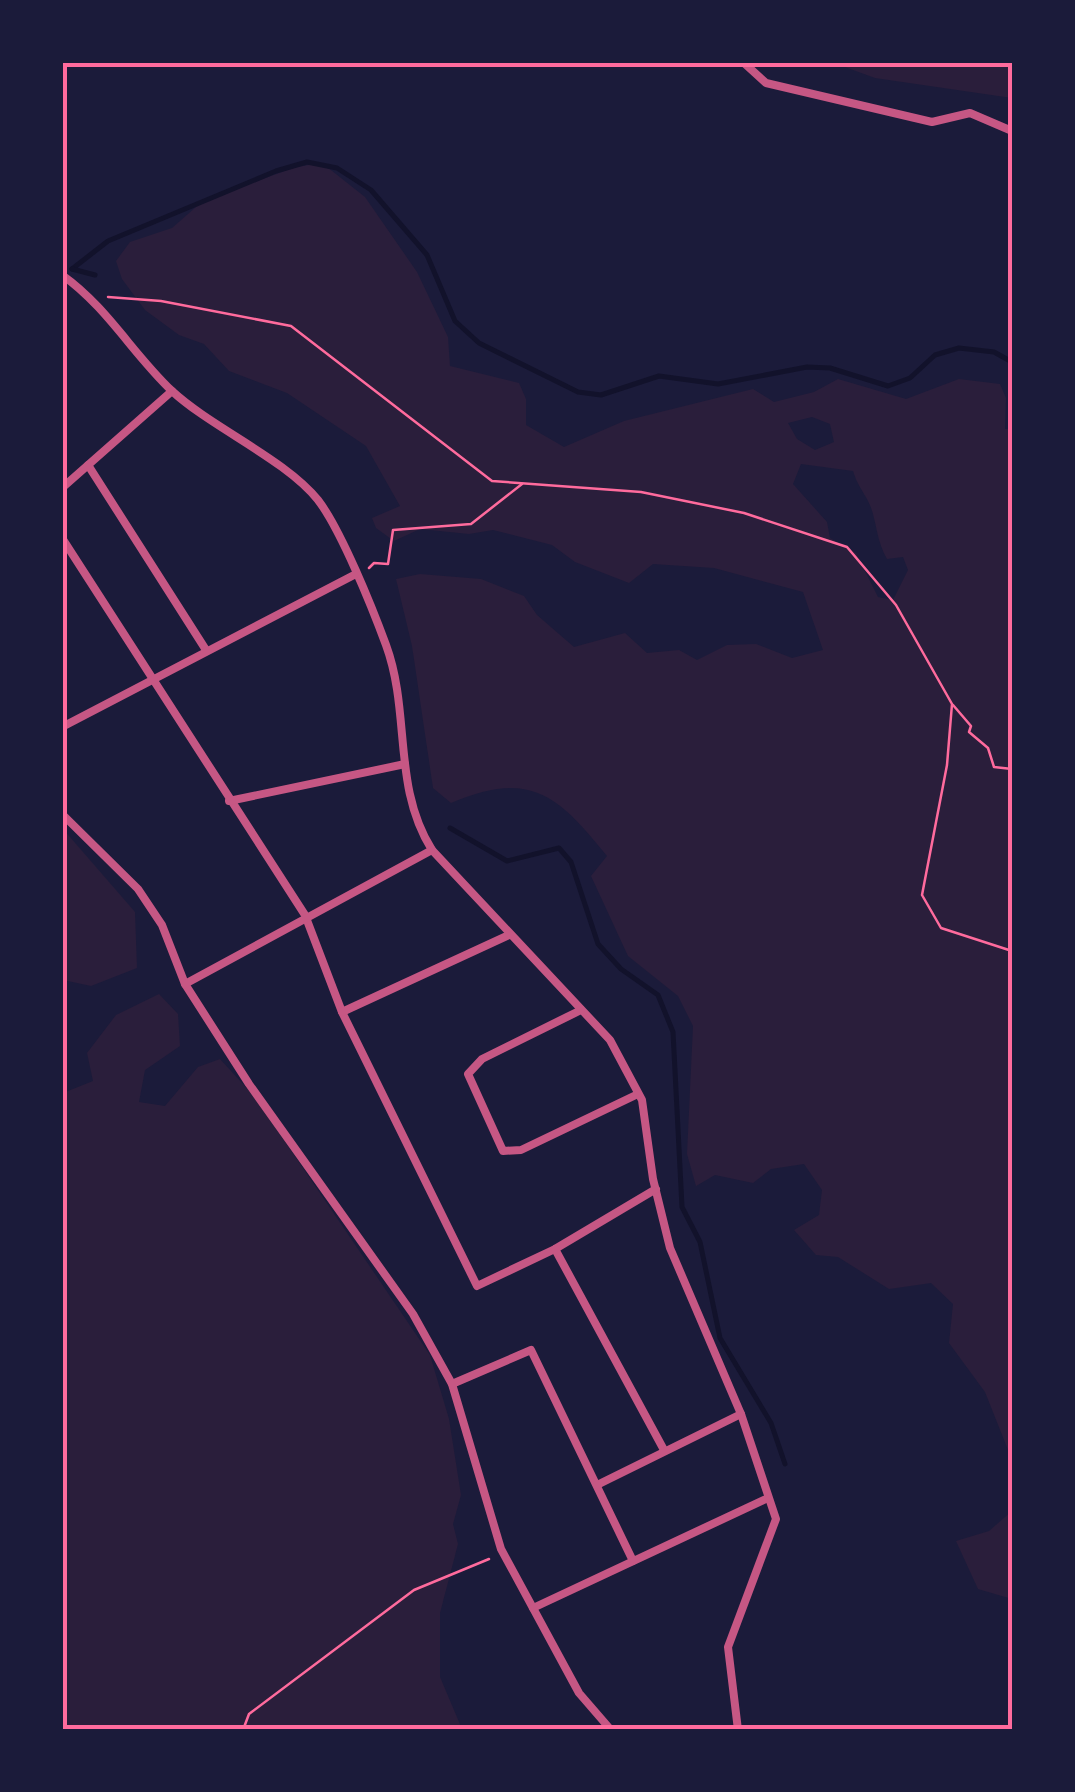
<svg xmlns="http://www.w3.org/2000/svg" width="1075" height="1792" viewBox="0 0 1075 1792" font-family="Georgia,serif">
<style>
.green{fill:#2a1e3b;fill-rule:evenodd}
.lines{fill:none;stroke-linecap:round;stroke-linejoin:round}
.stream{stroke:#12122b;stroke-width:5}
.path{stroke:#ff6b9d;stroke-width:2.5}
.minor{stroke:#c65784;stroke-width:8}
.neatline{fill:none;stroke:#ff6b9d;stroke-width:4}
</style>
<rect width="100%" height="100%" fill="#1b1b3a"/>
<g class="green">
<polygon points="834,63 1012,63 1012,98 875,78"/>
<path d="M322,163L365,197L417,272L448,337L450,366L519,383L526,399V425L564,447L624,421L753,389L774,402L814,392L838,379L906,399L959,379L1000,384L1006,398L1005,429H1012V1460L985,1392L949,1343L953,1304L931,1283L889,1289L838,1257L816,1255L794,1230L819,1215L822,1190L804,1164L771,1169L753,1183L715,1175L696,1186L687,1154L693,1026L678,996L628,956L591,876L607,856C558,795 530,769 451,803L433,788L412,646L396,579L420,574L481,579L524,596L537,615L574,647L625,633L647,653L679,650L697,660L727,645L756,644L792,658L823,650L803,592L714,568L653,564L629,583L575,562L552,545L493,530L469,534L420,529L394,541L376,528L372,518L400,506L366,446L287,393L229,371L204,344L179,335L145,310L122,279L116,261L130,242L172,228L204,200L296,167ZM812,417L830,424L834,442L815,450L797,439L788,423ZM801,464L853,471C857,484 862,490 868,501C877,518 875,538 887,559L903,557L908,570L893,600L878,597L856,553L830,538L827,522L793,484Z"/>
<polygon points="63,829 135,912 137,968 91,986 63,980"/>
<polygon points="159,994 178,1014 180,1046 145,1070 139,1102 165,1106 198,1067 220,1059 254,1096 430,1355 449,1419 461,1495 453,1524 458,1544 440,1613 440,1677 462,1729 63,1730 63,1093 93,1081 87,1053 116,1015"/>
<polygon points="1012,1511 1012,1599 978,1589 956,1541 989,1531"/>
</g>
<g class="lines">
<g class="stream">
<polyline points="72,269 108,241 276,171 307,162 337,168 371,190 427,255 455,321 479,343 578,392 601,395 659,376 718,384 807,367 830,368 888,386 910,378 935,355 959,348 994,352 1012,362"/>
<polyline points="72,269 95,275"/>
<polyline points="450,828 507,861 559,848 571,862 598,944 621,969 658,995 673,1032 682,1207 700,1242 720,1338 771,1423 785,1464"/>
</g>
<g class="path">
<polyline points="108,297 161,301 291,326 492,481 641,492 744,513 847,547 896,605 952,704 947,765 922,895 941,928 1012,951"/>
<polyline points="369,568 374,563 388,564 393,530 471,524 522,484"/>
<polyline points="953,705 971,726 969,732 988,748 994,767 1012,769"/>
<polyline points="243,1730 249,1714 414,1590 489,1559"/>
</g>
<g class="minor">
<polyline points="743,62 766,83 932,122 970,113 1012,131"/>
<path d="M62,275C107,307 132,353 172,391C212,428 285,459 318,500C341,530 372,607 386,645C411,713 392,787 432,850L610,1040L642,1100L653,1179L670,1248L741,1414L776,1519L728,1647L738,1730"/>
<polyline points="88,465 206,650"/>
<polyline points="62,488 172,391"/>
<polyline points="62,538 305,915 342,1012 477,1286 555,1249 656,1189"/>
<polyline points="62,727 354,575"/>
<polyline points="229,801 405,764"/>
<polyline points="62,814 138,889 162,925 185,984 249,1084 413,1314 452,1384 501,1549 579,1693 611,1730"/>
<polyline points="185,984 432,850"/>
<polyline points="581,1010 482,1059 468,1074 503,1151 521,1150 638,1094"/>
<polyline points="342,1012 509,935"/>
<polyline points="555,1249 664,1450"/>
<polyline points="452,1384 531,1350 633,1561"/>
<polyline points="597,1485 741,1414"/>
<polyline points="533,1608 768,1498"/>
</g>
</g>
<rect width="1075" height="1792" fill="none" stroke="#1b1b3a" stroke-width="130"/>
<rect x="65" y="65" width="945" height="1662" class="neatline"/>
</svg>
